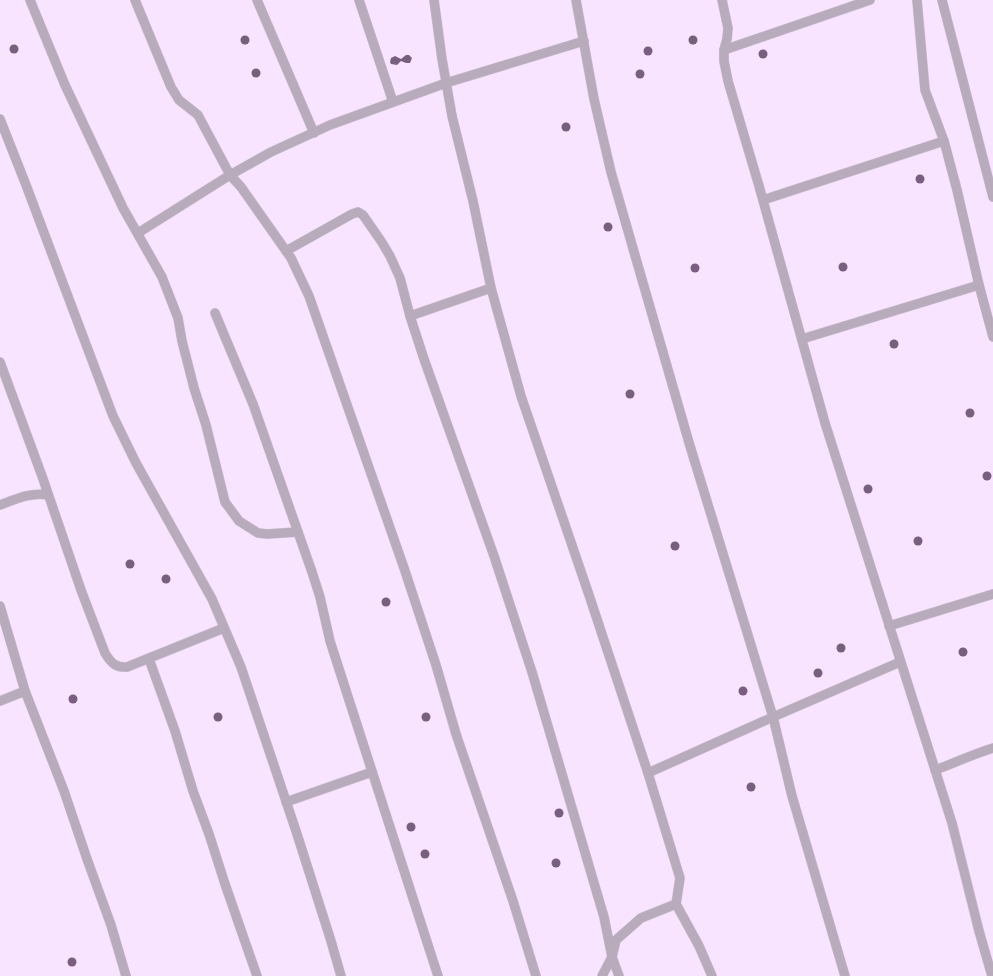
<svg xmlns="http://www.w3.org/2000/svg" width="993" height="976" viewBox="0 0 993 976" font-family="'Alegreya Sans',sans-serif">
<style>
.building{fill:#785f80}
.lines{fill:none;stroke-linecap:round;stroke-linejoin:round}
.street-casing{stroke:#d1c0d7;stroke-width:10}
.street{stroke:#b8acbc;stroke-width:9}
</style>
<rect width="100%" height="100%" fill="#f8e4fe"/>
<g class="building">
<circle cx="245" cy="40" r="4.5"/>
<circle cx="693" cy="40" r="4.5"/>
<circle cx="14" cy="49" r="4.5"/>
<circle cx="648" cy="51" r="4.5"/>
<circle cx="763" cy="54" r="4.5"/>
<polygon points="406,55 409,55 412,58 410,63 406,63 401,61 397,65 391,64 390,62 391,58 395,56 401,59"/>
<circle cx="256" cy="73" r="4.5"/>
<circle cx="640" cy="74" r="4.5"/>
<circle cx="566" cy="127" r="4.5"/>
<circle cx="920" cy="179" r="4.5"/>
<circle cx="608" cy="227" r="4.5"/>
<circle cx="843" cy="267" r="4.5"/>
<circle cx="695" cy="268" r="4.5"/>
<circle cx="894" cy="344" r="4.5"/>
<circle cx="630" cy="394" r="4.5"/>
<circle cx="970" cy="413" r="4.5"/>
<circle cx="987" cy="476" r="4.5"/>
<circle cx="868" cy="489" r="4.5"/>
<circle cx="918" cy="541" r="4.5"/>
<circle cx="675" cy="546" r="4.5"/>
<circle cx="130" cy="564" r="4.5"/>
<circle cx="166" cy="579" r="4.5"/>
<circle cx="386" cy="602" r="4.5"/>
<circle cx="841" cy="648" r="4.5"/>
<circle cx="963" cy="652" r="4.5"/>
<circle cx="818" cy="673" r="4.5"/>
<circle cx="743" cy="691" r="4.5"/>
<circle cx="73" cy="699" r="4.5"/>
<circle cx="218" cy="717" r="4.5"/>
<circle cx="426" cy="717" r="4.5"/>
<circle cx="751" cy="787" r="4.5"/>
<circle cx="559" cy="813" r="4.5"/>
<circle cx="411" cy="827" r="4.5"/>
<circle cx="425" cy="854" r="4.5"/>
<circle cx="556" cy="863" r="4.5"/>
<circle cx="72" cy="962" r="4.5"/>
</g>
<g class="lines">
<g class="street-casing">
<g id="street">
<polyline points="30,0 65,85 123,208 162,277 178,318 182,341 194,388 206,425 225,502 239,521 258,533 267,534 298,532"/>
<polyline points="135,0 171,87 179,100 198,115 230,175 241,187 291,258 309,296 404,568 436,665 456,734 513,901 536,976"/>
<polyline points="257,0 314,133"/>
<polyline points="359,0 393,102"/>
<polyline points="434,0 442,59 452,116 473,201 491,288 521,396 588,592 648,773 680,878 676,904 699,946 712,976"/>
<polyline points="576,0 594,99 611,172 690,446 773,717 792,796 845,976"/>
<polyline points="722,0 728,28 727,39 724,50 724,61 728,81 759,186 825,423 952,823 979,931 992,976"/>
<polyline points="917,0 925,90 944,141 957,190 979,285 993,337"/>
<polyline points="942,0 993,197"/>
<polyline points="724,50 870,0"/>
<polyline points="0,119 26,185 113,416 136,463 212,599 241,667 297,834 331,941 341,976"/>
<polyline points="763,200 944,141"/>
<polyline points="138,233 230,175 271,152 330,125 446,83 584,41"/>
<polyline points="286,251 352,214 358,212 363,215 381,241 390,256 400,278 410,316 424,359 494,556 532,672 604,917 612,957 619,976"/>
<polyline points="215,313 253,404 312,572 320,597 330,641 438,976"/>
<polyline points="410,316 491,288"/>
<polyline points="802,339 979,285"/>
<path d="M0,362L42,476L81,590L105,653C111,663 116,668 127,667L224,628"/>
<path d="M0,505C16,499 31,492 48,495"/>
<polyline points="0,606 25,691 64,791 87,859 111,925 126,976"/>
<polyline points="889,626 993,594"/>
<polyline points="149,659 175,731 193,791 209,834 225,884 257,976"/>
<polyline points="0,701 25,691"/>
<path d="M935,770C955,763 973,754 993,748"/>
<polyline points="648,773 773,717 900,662"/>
<polyline points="286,802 372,772"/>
<polyline points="602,976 612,957 616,940 641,918 676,904"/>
</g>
</g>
<use href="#street" class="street"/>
</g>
</svg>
